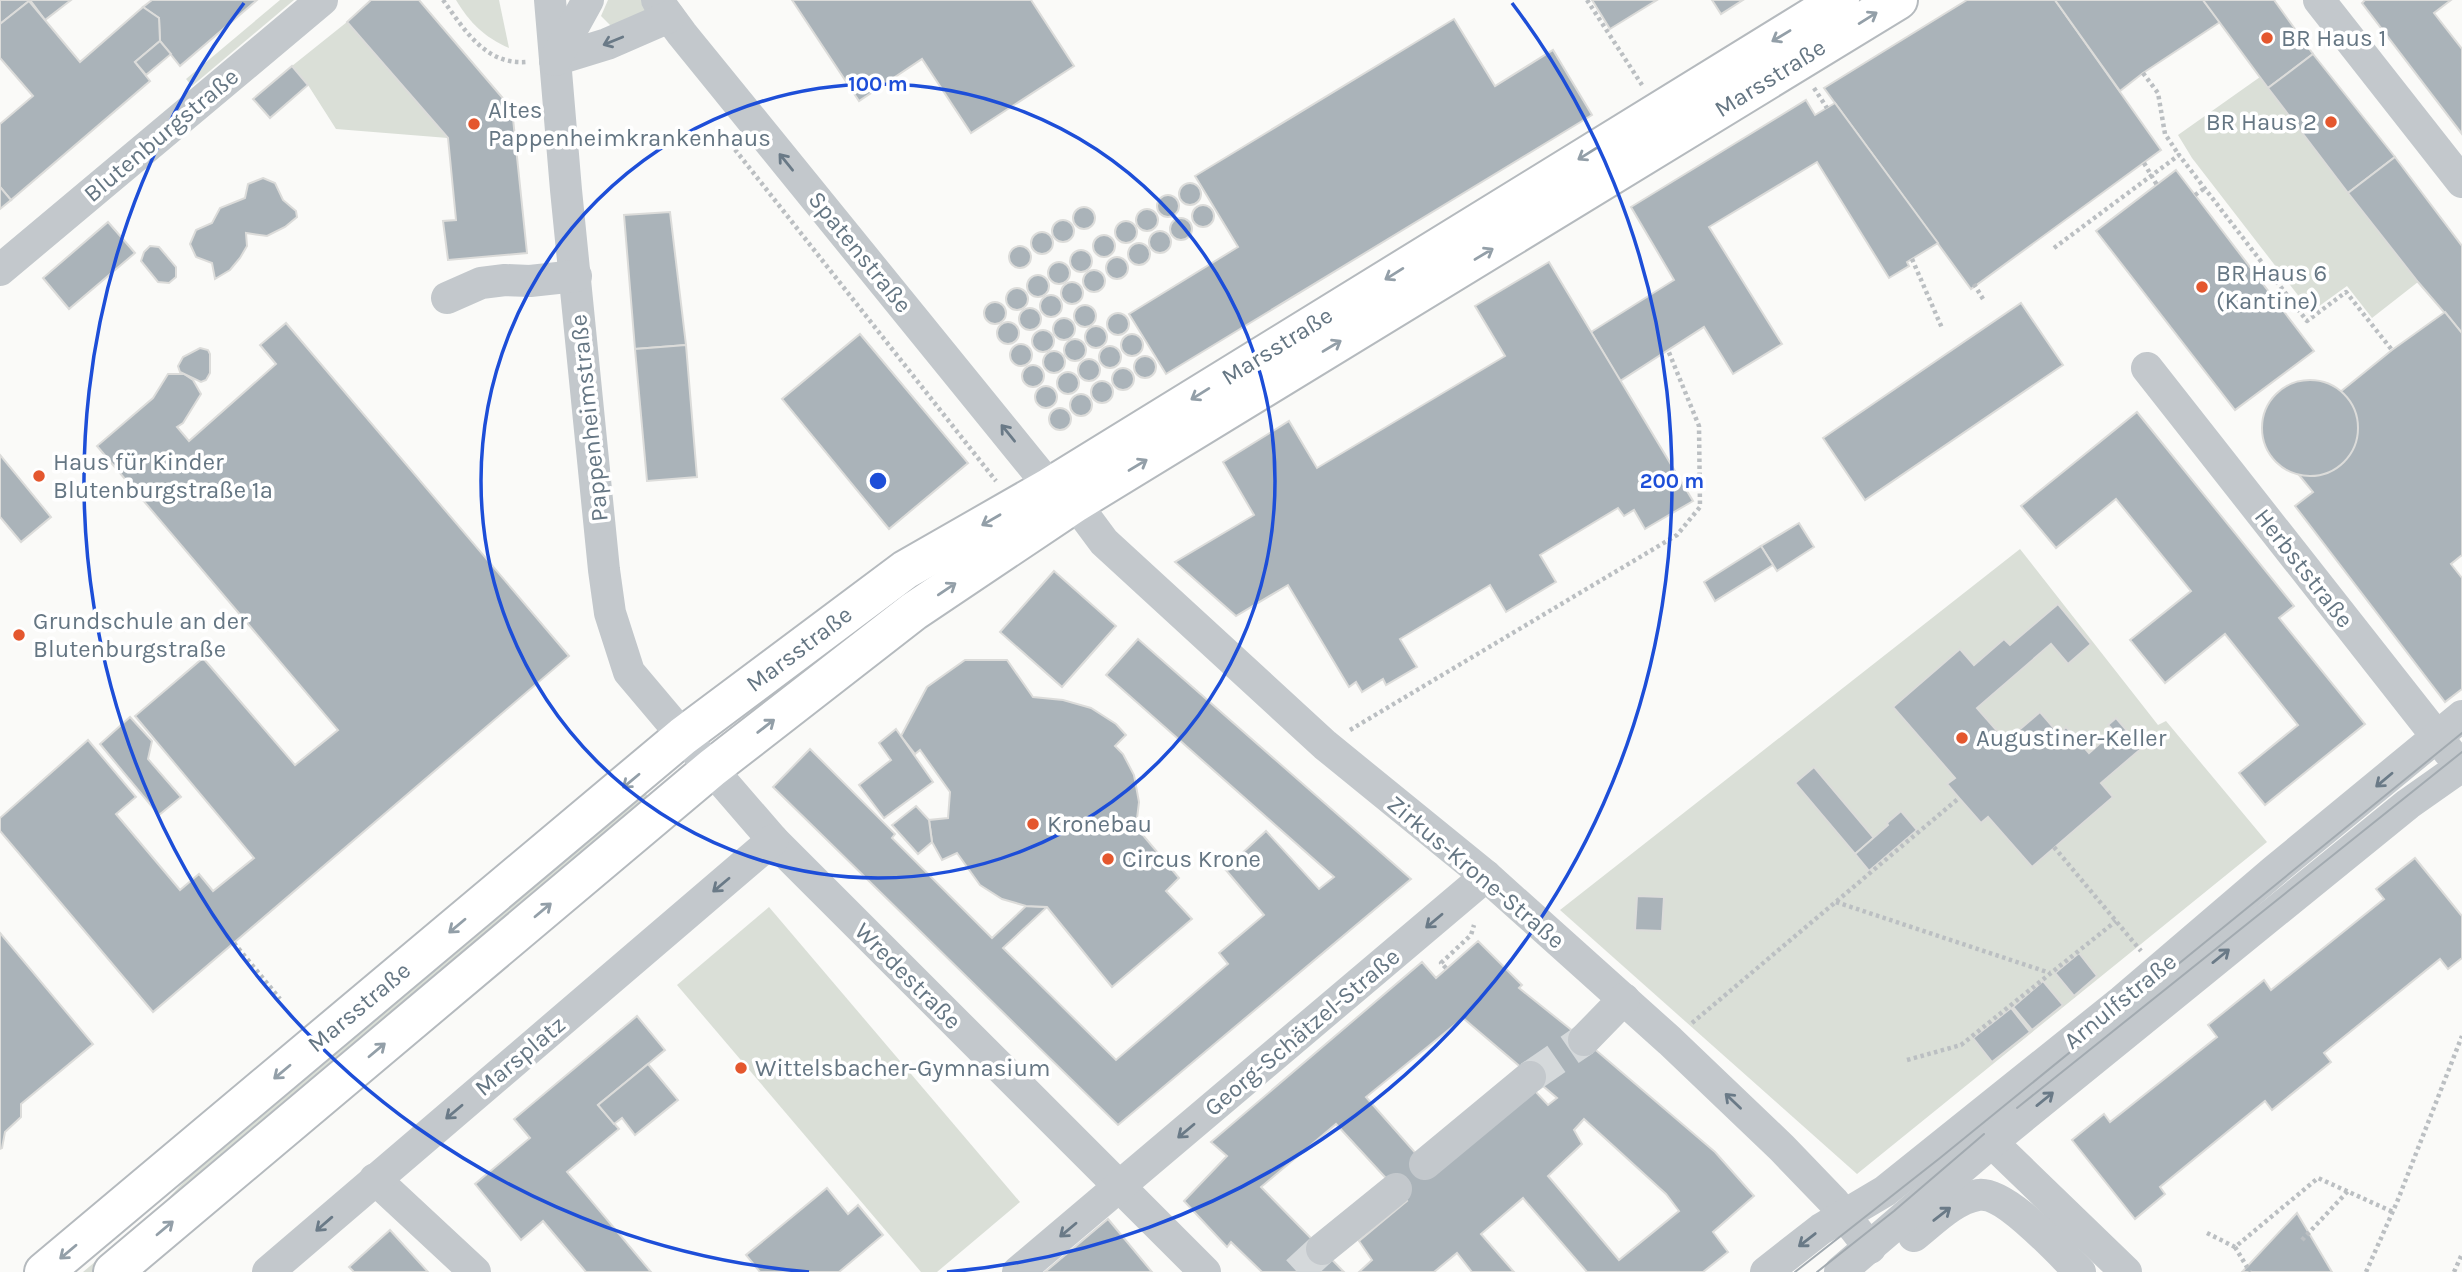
<svg xmlns="http://www.w3.org/2000/svg" width="2462" height="1272" viewBox="0 0 2462 1272" font-family="Karla,sans-serif">
<style>
.green{fill:#dadfd7}
.building{fill:#aab3b9;stroke:#dcdcda;stroke-width:2;fill-rule:evenodd}
.lines{fill:none;stroke-linecap:round;stroke-linejoin:round}
.minor-tunnel{stroke:#d5d9db;stroke-width:32;stroke-dasharray:32 16;stroke-linecap:butt}
.major-casing{stroke:#b5babe;stroke-width:42}
.path{stroke:#bbbfc2;stroke-width:4.5;stroke-dasharray:3.5 3.5;stroke-linecap:butt}
.minor{stroke:#c3c8cc;stroke-width:32}
.major{stroke:#fff;stroke-width:38}
.tram{stroke:#a2aab0;stroke-width:2}
.path-bridge{stroke:#bbbfc2;stroke-width:4.5;stroke-dasharray:3.5 3.5;stroke-linecap:butt}
.oneway{stroke:#939fa8}
.oneway2{stroke:#6a7a87}
.ring{fill:none;stroke:#1d4ed8;stroke-width:3.5}
.poi-dot{fill:#e4572e;stroke:#fff;stroke-width:2.5}
.labels{text-anchor:middle;stroke-width:7;stroke-linejoin:round;paint-order:stroke}
.poi-label{font-size:24px;fill:#657683;stroke:#fff;text-anchor:start}
.street-label{font-size:24px;fill:#657683;stroke:#fff}
.centre{fill:#1d4ed8;stroke:#fff;stroke-width:3.5}
.ring-label{font-size:21px;text-anchor:middle;font-weight:bold;fill:#1d4ed8;stroke:#fff;stroke-width:7;stroke-linejoin:round;paint-order:stroke}
</style>
<rect width="100%" height="100%" fill="#fafaf8"/>
<g class="green">
<polygon points="280,0 294,0 192,86 186,79"/>
<path d="M456,0H499L509,48C484,37 470,23 456,0Z"/>
<polygon points="608,0 648,0 656,9 613,28 601,16"/>
<polygon points="347,22 448,138 336,129 308,85 292,66"/>
<polygon points="2260,77 2418,282 2372,318 2347,286 2311,312 2192,158 2178,135"/>
<polygon points="2020,549 2158,725 2166,721 2267,842 1857,1174 1560,910"/>
<polygon points="643,791 649,797 95,1272 83,1272 159,1208 200,1165"/>
<polygon points="769,907 1020,1202 937,1272 921,1272 677,985"/>
</g>
<g class="building">
<polygon points="0,0 28,0 29,1 0,24"/>
<polygon points="30,0 71,0 45,20"/>
<polygon points="152,0 257,0 180,66 160,41 159,18 143,7"/>
<polygon points="371,0 419,0 512,109 527,253 448,260 443,221 456,220 448,138 347,22"/>
<polygon points="792,0 1031,0 1074,66 971,133 922,59 859,101"/>
<polygon points="1592,0 1657,0 1610,29"/>
<polygon points="1712,0 1743,0 1721,14"/>
<polygon points="1967,0 2055,0 2161,150 1971,289 1824,88"/>
<polygon points="2055,0 2203,0 2220,22 2143,73 2120,91"/>
<polygon points="2203,0 2274,0 2313,54 2268,88"/>
<polygon points="2365,0 2451,0 2434,13 2462,49 2462,134 2362,3"/>
<polygon points="29,1 80,62 143,7 159,18 160,41 135,62 150,81 11,200 0,187 0,124 33,96 0,58 0,24"/>
<polygon points="1454,19 1495,86 1553,50 1592,115 1166,374 1129,314 1238,247 1195,176"/>
<polygon points="160,41 171,54 146,75 135,62"/>
<polygon points="2313,54 2395,157 2348,193 2268,88"/>
<polygon points="292,66 308,85 270,118 253,99"/>
<polygon points="1806,100 1815,115 1835,103 1938,243 1907,262 1909,266 1889,278 1817,162 1709,227 1782,344 1733,374 1704,327 1620,381 1591,332 1674,280 1631,207"/>
<polygon points="2395,157 2462,246 2462,333 2418,282 2348,193"/>
<polygon points="2176,170 2314,351 2235,410 2096,231"/>
<polygon points="263,178 275,183 283,200 296,211 297,217 285,227 267,236 246,233 247,246 240,258 230,270 215,279 212,263 196,257 190,244 196,230 212,223 220,208 245,198 248,184"/>
<circle cx="1190" cy="194" r="11"/>
<polygon points="0,187 11,200 0,209"/>
<circle cx="1168" cy="206" r="11"/>
<circle cx="1203" cy="216" r="11"/>
<circle cx="1084" cy="218" r="11"/>
<circle cx="1147" cy="220" r="11"/>
<polygon points="670,212 686,345 635,349 624,215"/>
<circle cx="1181" cy="229" r="11"/>
<circle cx="1063" cy="231" r="11"/>
<circle cx="1126" cy="232" r="11"/>
<polygon points="108,222 135,253 69,309 43,278"/>
<circle cx="1160" cy="242" r="11"/>
<circle cx="1042" cy="243" r="11"/>
<circle cx="1104" cy="246" r="11"/>
<circle cx="1139" cy="254" r="11"/>
<polygon points="150,246 159,247 176,267 176,277 169,283 158,282 141,261 144,252"/>
<circle cx="1020" cy="257" r="11"/>
<circle cx="1081" cy="261" r="11"/>
<circle cx="1117" cy="268" r="11"/>
<polygon points="1549,262 1693,501 1645,529 1634,510 1624,516 1618,508 1540,555 1556,582 1506,612 1490,585 1400,639 1417,667 1386,685 1383,679 1362,692 1356,682 1349,687 1288,585 1236,616 1175,562 1254,515 1223,462 1289,421 1317,468 1505,356 1475,306"/>
<circle cx="1059" cy="273" r="11"/>
<circle cx="1094" cy="281" r="11"/>
<circle cx="1038" cy="286" r="11"/>
<circle cx="1072" cy="293" r="11"/>
<circle cx="1017" cy="299" r="11"/>
<circle cx="1051" cy="306" r="11"/>
<circle cx="995" cy="313" r="11"/>
<polygon points="2021,303 2063,365 1865,500 1823,438"/>
<circle cx="1085" cy="316" r="11"/>
<circle cx="1030" cy="319" r="11"/>
<polygon points="2445,312 2462,333 2462,555 2451,564 2462,578 2462,689 2445,702 2295,506 2313,492 2299,475 2287,435 2392,350"/>
<circle cx="1118" cy="324" r="11"/>
<circle cx="1064" cy="329" r="11"/>
<circle cx="1008" cy="333" r="11"/>
<polygon points="286,323 569,656 153,1012 0,831 0,818 88,740 136,797 116,814 180,890 199,874 213,891 254,858 135,716 203,658 295,765 338,730 97,446 153,398 168,374 184,374 193,380 201,394 183,423 177,427 189,441 276,364 260,345"/>
<circle cx="1096" cy="337" r="11"/>
<circle cx="1043" cy="341" r="11"/>
<polygon points="860,334 968,463 889,529 782,399"/>
<circle cx="1132" cy="345" r="11"/>
<circle cx="1075" cy="350" r="11"/>
<circle cx="1021" cy="355" r="11"/>
<polygon points="686,345 697,477 647,481 635,349"/>
<circle cx="1110" cy="357" r="11"/>
<polygon points="200,348 208,350 210,354 210,373 206,380 201,382 180,372 178,366 183,357"/>
<circle cx="1054" cy="362" r="11"/>
<circle cx="1145" cy="367" r="11"/>
<circle cx="1089" cy="370" r="11"/>
<circle cx="1033" cy="376" r="11"/>
<circle cx="1123" cy="379" r="11"/>
<circle cx="1068" cy="383" r="11"/>
<circle cx="2310" cy="428" r="48"/>
<circle cx="1102" cy="392" r="11"/>
<circle cx="1046" cy="397" r="11"/>
<circle cx="1081" cy="405" r="11"/>
<circle cx="1060" cy="419" r="11"/>
<polygon points="2137,412 2294,606 2279,618 2365,724 2265,805 2239,773 2298,725 2225,634 2165,683 2130,640 2191,591 2116,499 2056,548 2021,506"/>
<polygon points="0,455 51,517 21,542 0,517"/>
<polygon points="1799,523 1814,547 1777,571 1761,546"/>
<polygon points="1761,546 1773,565 1715,601 1704,582"/>
<polygon points="1054,571 1116,626 1062,687 1000,632"/>
<polygon points="2058,604 2091,644 2068,664 2051,644 1977,708 2006,741 2040,712 2059,734 2066,727 2089,753 2114,731 2108,725 2116,718 2142,748 2101,783 2113,797 2032,867 1988,817 1981,823 1959,798 1947,784 1955,778 1893,707 1960,649 1974,665 2004,639 2010,645"/>
<polygon points="1138,639 1411,879 1118,1125 773,787 810,749 895,834 892,838 992,938 1026,906 1047,907 1003,948 1116,1060 1228,964 1219,953 1264,915 1225,869 1266,831 1319,889 1334,877 1106,675"/>
<polygon points="965,660 1007,660 1033,697 1063,700 1091,708 1116,724 1126,735 1115,746 1123,754 1134,775 1139,802 1136,827 1179,878 1166,891 1192,919 1112,987 1047,907 1026,906 1002,899 980,885 957,853 942,860 932,842 929,820 948,818 950,792 920,750 915,754 901,736 927,687"/>
<polygon points="130,717 152,741 148,759 181,797 159,815 100,744"/>
<polygon points="896,729 933,782 884,818 859,785 891,760 879,743"/>
<polygon points="1814,767 1874,838 1855,854 1795,783"/>
<polygon points="916,806 929,820 932,842 918,854 892,825"/>
<polygon points="1901,811 1917,830 1869,871 1855,854 1888,825 1887,823"/>
<polygon points="2415,858 2462,916 2462,958 2448,969 2440,959 2324,1053 2331,1062 2272,1110 2265,1101 2160,1187 2165,1194 2135,1219 2072,1140 2104,1114 2110,1122 2217,1037 2208,1025 2264,980 2271,990 2384,899 2376,889"/>
<polygon points="1637,896 1664,897 1662,931 1635,930"/>
<polygon points="0,933 93,1044 21,1104 21,1117 5,1132 2,1148 0,1149"/>
<path d="M1478,941L1522,985L1519,988L1584,1040L1715,1152L1754,1196L1713,1232L1728,1252L1703,1272H1587L1523,1198L1481,1234L1514,1272H1472L1457,1253L1434,1272H1359L1372,1260L1359,1241L1407,1201L1336,1124L1261,1187L1344,1272H1262L1231,1242L1227,1247L1184,1201L1227,1156L1211,1142L1422,962L1436,978ZM1463,1018L1557,1098L1548,1105L1535,1091L1425,1164L1366,1097ZM1584,1119L1666,1194L1679,1211L1619,1260L1548,1176L1582,1144L1574,1130Z"/>
<polygon points="2079,953 2097,976 2074,996 2055,973"/>
<polygon points="2043,981 2063,1005 2032,1030 2013,1007"/>
<polygon points="2011,1008 2030,1032 1992,1062 1973,1038"/>
<polygon points="637,1016 665,1050 598,1105 619,1129 567,1172 651,1272 586,1272 543,1221 521,1240 475,1184 530,1138 514,1119"/>
<polygon points="648,1064 678,1100 635,1135 622,1118 614,1124 598,1105"/>
<polygon points="827,1188 848,1214 858,1205 883,1235 839,1272 760,1272 746,1255"/>
<polygon points="2297,1213 2332,1272 2242,1272"/>
<polygon points="1108,1219 1152,1272 1045,1272"/>
<polygon points="390,1230 428,1272 354,1272 349,1267"/>
</g>
<g class="lines">
<g class="minor-tunnel">
<polyline points="1530,1077 1584,1040"/>
<polyline points="1297,1272 1322,1249"/>
</g>
<g class="major-casing">
<g id="major">
<polyline points="44,1272 683,736 905,570 1050,487 1840,0"/>
<polyline points="113,1272 712,768 914,611 1075,503 1898,0"/>
</g>
</g>
<g class="path">
<path d="M443,0C464,29 485,65 526,62"/>
<polyline points="1587,0 1642,85"/>
<polyline points="2143,73 2158,93 2165,134 2179,155"/>
<polyline points="1814,88 1827,108"/>
<polyline points="722,133 996,481"/>
<polyline points="2195,195 2205,188"/>
<polyline points="2054,248 2179,155 2307,321 2346,292 2392,350"/>
<polyline points="1912,259 1942,328"/>
<polyline points="1974,284 1983,299"/>
<polyline points="1350,730 1677,535 1700,507 1699,426 1668,350"/>
<polyline points="2131,735 2139,728"/>
<polyline points="2054,847 2141,951"/>
<polyline points="1836,902 2050,973"/>
<polyline points="234,943 280,999"/>
<polyline points="1446,968 1441,963 1471,935 1474,925"/>
<polyline points="1692,1023 1959,798"/>
<polyline points="1907,1060 1961,1045 2116,921"/>
<polyline points="2207,1233 2235,1247 2318,1178 2393,1212"/>
<polyline points="2302,1240 2348,1191"/>
<polyline points="2235,1247 2250,1272"/>
<polyline points="2366,1272 2397,1202 2462,1036"/>
<polyline points="2454,1272 2462,1254"/>
</g>
<g class="minor">
<polyline points="550,0 566,190 604,570 610,613 629,672 683,736 773,840 1205,1272"/>
<polyline points="657,0 682,34 1050,487"/>
<polyline points="2319,0 2462,182"/>
<polyline points="555,60 607,44 669,17"/>
<polyline points="555,60 588,0"/>
<polyline points="0,270 322,0"/>
<polyline points="447,298 481,283 505,280 530,281 576,276"/>
<polyline points="2147,368 2449,752"/>
<polyline points="1075,503 1104,542 1325,745 1486,876 1670,1041 1782,1148 1833,1201 1870,1248"/>
<polyline points="1584,1040 1624,999"/>
<polyline points="1977,1128 2126,1272"/>
<polyline points="1425,1164 1530,1077"/>
<polyline points="375,1179 475,1272"/>
<path d="M1914,1236C1933,1221 1954,1199 1978,1195C2005,1190 2060,1253 2080,1272"/>
<polyline points="1322,1249 1396,1189"/>
<polyline points="268,1272 773,840"/>
<polyline points="1018,1272 1486,876"/>
<polyline points="1766,1272 1821,1229 1885,1191 2122,1001 2274,871 2462,716"/>
<polyline points="1840,1272 1992,1142 2408,804 2462,766"/>
</g>
<use href="#major" class="major"/>
<g class="tram">
<polyline points="2017,1108 2462,752"/>
<polyline points="1795,1272 1940,1158 2462,733"/>
<polyline points="1817,1272 1894,1211 1984,1134"/>
</g>
<polyline class="path-bridge" points="2144,163 2157,185"/>
</g>
<defs><path id="oneway-shaft" d="M-6 0H5M1.5-3L5.5 0L1.5 3" fill="none" stroke-width="1.6" stroke-linecap="round" stroke-linejoin="round" transform="scale(1.75)"/></defs>
<g class="oneway">
<use href="#oneway-shaft" transform="translate(1868 18) rotate(-32)"/>
<use href="#oneway-shaft" transform="translate(1781 36) rotate(149)"/>
<use href="#oneway-shaft" transform="translate(1587 154) rotate(148)"/>
<use href="#oneway-shaft" transform="translate(1484 254) rotate(-31)"/>
<use href="#oneway-shaft" transform="translate(1394 274) rotate(148)"/>
<use href="#oneway-shaft" transform="translate(1332 346) rotate(-31)"/>
<use href="#oneway-shaft" transform="translate(1200 394) rotate(148)"/>
<use href="#oneway-shaft" transform="translate(1138 465) rotate(-31)"/>
<use href="#oneway-shaft" transform="translate(991 520) rotate(150)"/>
<use href="#oneway-shaft" transform="translate(947 589) rotate(-34)"/>
<use href="#oneway-shaft" transform="translate(766 726) rotate(-38)"/>
<use href="#oneway-shaft" transform="translate(631 781) rotate(140)"/>
<use href="#oneway-shaft" transform="translate(543 910) rotate(-40)"/>
<use href="#oneway-shaft" transform="translate(457 926) rotate(140)"/>
<use href="#oneway-shaft" transform="translate(377 1050) rotate(-40)"/>
<use href="#oneway-shaft" transform="translate(282 1072) rotate(140)"/>
<use href="#oneway-shaft" transform="translate(165 1228) rotate(-40)"/>
<use href="#oneway-shaft" transform="translate(68 1252) rotate(140)"/>
</g>
<g class="oneway2">
<use href="#oneway-shaft" transform="translate(613 41) rotate(158)"/>
<use href="#oneway-shaft" transform="translate(786 162) rotate(-129)"/>
<use href="#oneway-shaft" transform="translate(1008 433) rotate(-129)"/>
<use href="#oneway-shaft" transform="translate(2384 780) rotate(140)"/>
<use href="#oneway-shaft" transform="translate(721 885) rotate(140)"/>
<use href="#oneway-shaft" transform="translate(1434 921) rotate(140)"/>
<use href="#oneway-shaft" transform="translate(2221 956) rotate(-39)"/>
<use href="#oneway-shaft" transform="translate(2045 1099) rotate(-39)"/>
<use href="#oneway-shaft" transform="translate(1733 1101) rotate(-136)"/>
<use href="#oneway-shaft" transform="translate(454 1112) rotate(140)"/>
<use href="#oneway-shaft" transform="translate(1186 1131) rotate(140)"/>
<use href="#oneway-shaft" transform="translate(1942 1214) rotate(-38)"/>
<use href="#oneway-shaft" transform="translate(324 1224) rotate(139)"/>
<use href="#oneway-shaft" transform="translate(1068 1230) rotate(140)"/>
<use href="#oneway-shaft" transform="translate(1807 1240) rotate(142)"/>
</g>
<g class="ring">
<circle cx="878" cy="481" r="397"/>
<path d="M809 1272A794 794 0 0 1 244 3M1512 3A794 794 0 0 1 947 1272"/>
</g>
<g class="poi-dot">
<circle cx="2267" cy="38" r="7"/>
<circle cx="2331" cy="122" r="7"/>
<circle cx="474" cy="124" r="7"/>
<circle cx="2202" cy="287" r="7"/>
<circle cx="39" cy="476" r="7"/>
<circle cx="19" cy="635" r="7"/>
<circle cx="1962" cy="738" r="7"/>
<circle cx="1033" cy="824" r="7"/>
<circle cx="1108" cy="859" r="7"/>
<circle cx="741" cy="1068" r="7"/>
</g>
<g class="labels">
<g class="poi-label">
<text x="2281" y="46">BR Haus 1</text>
<text x="488" y="118">Altes<tspan x="488" dy="28">Pappenheimkrankenhaus</tspan></text>
<text x="2317" y="130" text-anchor="end">BR Haus 2</text>
<text x="2216" y="281">BR Haus 6<tspan x="2216" dy="28">(Kantine)</tspan></text>
<text x="53" y="470">Haus für Kinder<tspan x="53" dy="28">Blutenburgstraße 1a</tspan></text>
<text x="33" y="629">Grundschule an der<tspan x="33" dy="28">Blutenburgstraße</tspan></text>
<text x="1976" y="746">Augustiner-Keller</text>
<text x="1047" y="832">Kronebau</text>
<text x="1122" y="867">Circus Krone</text>
<text x="755" y="1076">Wittelsbacher-Gymnasium</text>
</g>
<g class="street-label">
<text transform="translate(1770 78) rotate(-32)" y="8">Marsstraße</text>
<text transform="translate(161 135) rotate(-40)" y="8">Blutenburgstraße</text>
<text transform="translate(860 252) rotate(51)" y="8">Spatenstraße</text>
<text transform="translate(1277 346) rotate(-32)" y="8">Marsstraße</text>
<text transform="translate(589 418) rotate(-96)" y="8">Pappenheimstraße</text>
<text transform="translate(2304 568) rotate(52)" y="8">Herbststraße</text>
<text transform="translate(799 649) rotate(-37)" y="8">Marsstraße</text>
<text transform="translate(1476 872) rotate(40)" y="8">Zirkus-Krone-Straße</text>
<text transform="translate(908 976) rotate(45)" y="8">Wredestraße</text>
<text transform="translate(2120 1001) rotate(-39)" y="8">Arnulfstraße</text>
<text transform="translate(359 1007) rotate(-40)" y="8">Marsstraße</text>
<text transform="translate(1302 1032) rotate(-40)" y="8">Georg-Schätzel-Straße</text>
<text transform="translate(520 1056) rotate(-40)" y="8">Marsplatz</text>
</g>
</g>
<circle cx="878" cy="481" r="10" class="centre"/>
<g class="ring-label">
<text x="878" y="91">100 m</text>
<text x="1672" y="488">200 m</text>
</g>
</svg>
